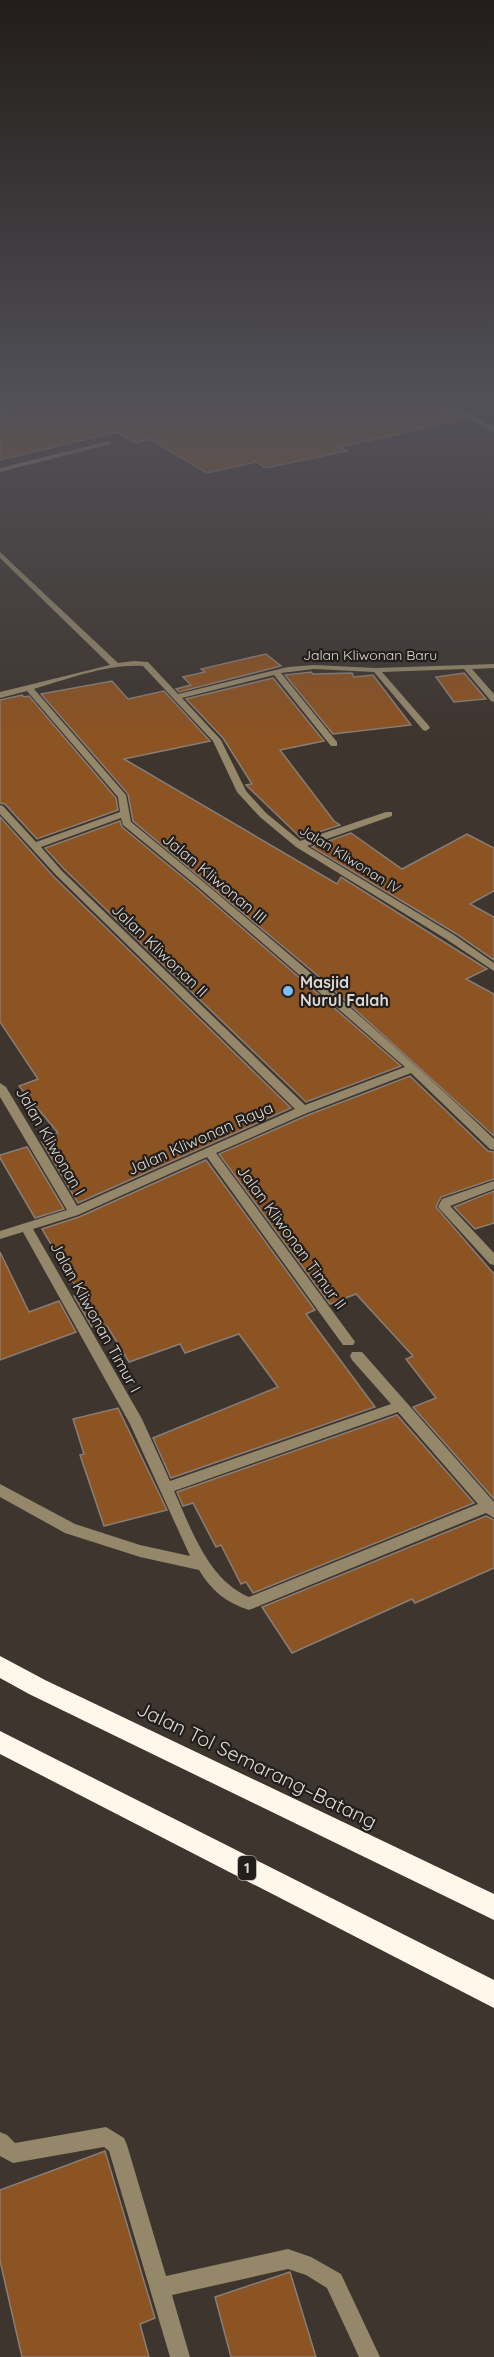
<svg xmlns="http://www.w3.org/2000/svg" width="494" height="2357" viewBox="0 0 494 2357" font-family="Quicksand,sans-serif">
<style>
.building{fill:#8c5323;stroke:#887e76;stroke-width:1.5}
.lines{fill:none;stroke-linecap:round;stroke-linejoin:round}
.service{fill:#94876a;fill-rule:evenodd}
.minor{fill:#94876a;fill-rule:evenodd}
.motorway{fill:#fff8ea;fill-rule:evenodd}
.poi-dot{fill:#7cbef9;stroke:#221e1b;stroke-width:2}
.labels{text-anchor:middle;stroke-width:4.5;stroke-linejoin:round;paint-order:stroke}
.far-street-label{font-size:14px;fill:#ded9d5;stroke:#221e1b}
.shield{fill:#221e1b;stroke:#a6a19d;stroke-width:1.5}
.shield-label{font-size:15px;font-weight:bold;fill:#ded9d5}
.street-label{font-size:16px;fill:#ded9d5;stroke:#221e1b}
.poi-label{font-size:16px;font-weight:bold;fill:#ded9d5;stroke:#221e1b;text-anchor:start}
.near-street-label{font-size:20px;fill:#ded9d5;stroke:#221e1b}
</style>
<rect width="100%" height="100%" fill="#3e352f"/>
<g class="building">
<polygon points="0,405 440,405 465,419 340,447 347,451 266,468 256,462 207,473 149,439 136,443 117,432 0,460"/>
<polygon points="266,654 281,666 179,692 176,689 191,685 183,677 205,672 201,669"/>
<polygon points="311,672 313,674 352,673 354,677 373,675 411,725 333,734 285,675"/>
<polygon points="464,673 486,699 454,702 436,677"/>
<polygon points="273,678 324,741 280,750 334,821 340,825 301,838 246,785 252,784 223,738 186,699"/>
<polygon points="112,681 128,699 164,691 210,741 124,759 337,884 341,877 487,969 466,979 494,994 494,1136 317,975 133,821 128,794 41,694"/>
<polygon points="22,695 24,697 29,696 116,798 118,810 37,839 5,804 0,803 0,700"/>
<polygon points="0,817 54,877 291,1108 78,1203 42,1142 46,1141 44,1138 58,1133 19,1086 38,1079 0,1022"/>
<polygon points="120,821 122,827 195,887 401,1066 306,1102 64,869 45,848"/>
<polygon points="351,833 402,869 467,834 494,848 494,891 470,904 494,917 494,960 455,933 312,847"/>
<polygon points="410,1076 488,1151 494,1152 494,1179 441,1197 436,1207 494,1274 494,1499 413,1407 436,1398 406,1359 413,1356 356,1294 330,1304 219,1154 308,1115"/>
<polygon points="27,1147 64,1209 35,1218 0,1158 0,1155"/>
<polygon points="206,1160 315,1310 306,1314 375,1407 171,1478 153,1438 278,1387 239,1334 185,1353 180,1344 129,1362 107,1326 104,1327 102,1323 92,1327 74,1296 80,1294 42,1229 79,1217"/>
<polygon points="494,1191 494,1223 475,1229 454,1207"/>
<polygon points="0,1252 29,1312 59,1301 76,1332 0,1360"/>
<polygon points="118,1408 167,1510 104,1526 80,1455 84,1454 73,1419"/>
<polygon points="397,1415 474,1503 253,1593 246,1582 241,1584 221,1545 216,1547 193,1503 183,1506 177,1492"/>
<polygon points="486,1516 494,1520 494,1568 415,1603 412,1599 292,1653 262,1607"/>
<polygon points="105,2151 155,2318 140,2324 149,2357 22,2357 0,2261 0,2190"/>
<polygon points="290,2272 316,2357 231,2357 215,2297"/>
</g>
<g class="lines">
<g class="service">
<polygon points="442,405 451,405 494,427 494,432"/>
<polygon points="109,441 112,443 111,444 0,472 0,468"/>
</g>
<g class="minor">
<path d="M0,552L118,663L134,661L148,662L178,694L288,667L314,665L376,668L494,664V668L472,669L494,694V702L491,701L464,669L382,672L429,726L430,728L426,731L423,730L374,672L314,669L281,673L337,742V746H331L274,675L182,698L221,740L246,791L266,813L300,841L386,812H392V816L307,846L454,935L494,963V971L446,939L296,847L260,817L237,792L213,741L143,666C107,664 68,679 34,689L126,795L131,822C255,924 378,1028 494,1139V1150L490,1149L411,1073L307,1113L216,1153L353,1339L355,1342L353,1345H343L207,1157L78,1215L33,1229L142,1419L170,1481L391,1404L352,1360L350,1356L352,1352H362L494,1502V1518L486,1513L249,1610C226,1603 211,1590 199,1570L140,1557L65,1533L0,1497V1484L75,1524L140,1545L190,1556L130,1424L23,1232L0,1239V1231L67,1210L0,1097V1083L6,1087L77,1206L295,1109L56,875L0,814V805L3,806L36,842L120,812L118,797L27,691L0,698V692L110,665L0,558ZM121,818L123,825L196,885L405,1067L305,1105L62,871L41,847ZM398,1412L478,1504L249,1597C208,1580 191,1528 174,1491Z"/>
<polygon points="494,1181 494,1189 450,1206 494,1253 494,1265 490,1264 438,1207 442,1199"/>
<polygon points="106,2127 124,2138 127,2145 166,2276 288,2249 311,2257 341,2274 380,2357 359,2357 327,2288 306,2275 288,2269 172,2295 190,2357 170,2357 109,2151 104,2147 13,2163 0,2156 0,2132 7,2135 15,2143"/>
</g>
<g class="motorway">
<polygon points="0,1656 45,1680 494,1894 494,1920 29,1694 0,1678"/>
<polygon points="0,1731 494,1980 494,2008 0,1754"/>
</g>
</g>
<linearGradient id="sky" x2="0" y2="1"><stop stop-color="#221d1a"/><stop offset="0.55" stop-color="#525158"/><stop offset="1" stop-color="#525158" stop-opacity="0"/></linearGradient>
<rect width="494" height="735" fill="url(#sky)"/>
<circle class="poi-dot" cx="288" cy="991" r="6"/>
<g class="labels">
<g class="far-street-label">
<text x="370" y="660">Jalan Kliwonan Baru</text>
<text transform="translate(350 859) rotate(32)" y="5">Jalan Kliwonan IV</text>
</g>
<rect class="shield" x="238" y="1856" width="18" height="24" rx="4.5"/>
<g class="shield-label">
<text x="247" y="1873">1</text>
</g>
<g class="street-label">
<text transform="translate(215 878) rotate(40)" y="6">Jalan Kliwonan III</text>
<text transform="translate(160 950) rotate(44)" y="6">Jalan Kliwonan II</text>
<text transform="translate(200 1138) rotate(-24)" y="6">Jalan Kliwonan Raya</text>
<text transform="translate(51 1141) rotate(60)" y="6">Jalan Kliwonan I</text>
<text transform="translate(292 1237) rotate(54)" y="6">Jalan Kliwonan Timur II</text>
<text transform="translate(96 1317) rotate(61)" y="6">Jalan Kliwonan Timur I</text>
</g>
<g class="poi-label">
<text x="300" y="988">Masjid<tspan x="300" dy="18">Nurul Falah</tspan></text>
</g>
<g class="near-street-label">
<text transform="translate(257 1765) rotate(26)" y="7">Jalan Tol Semarang–Batang</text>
</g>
</g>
</svg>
